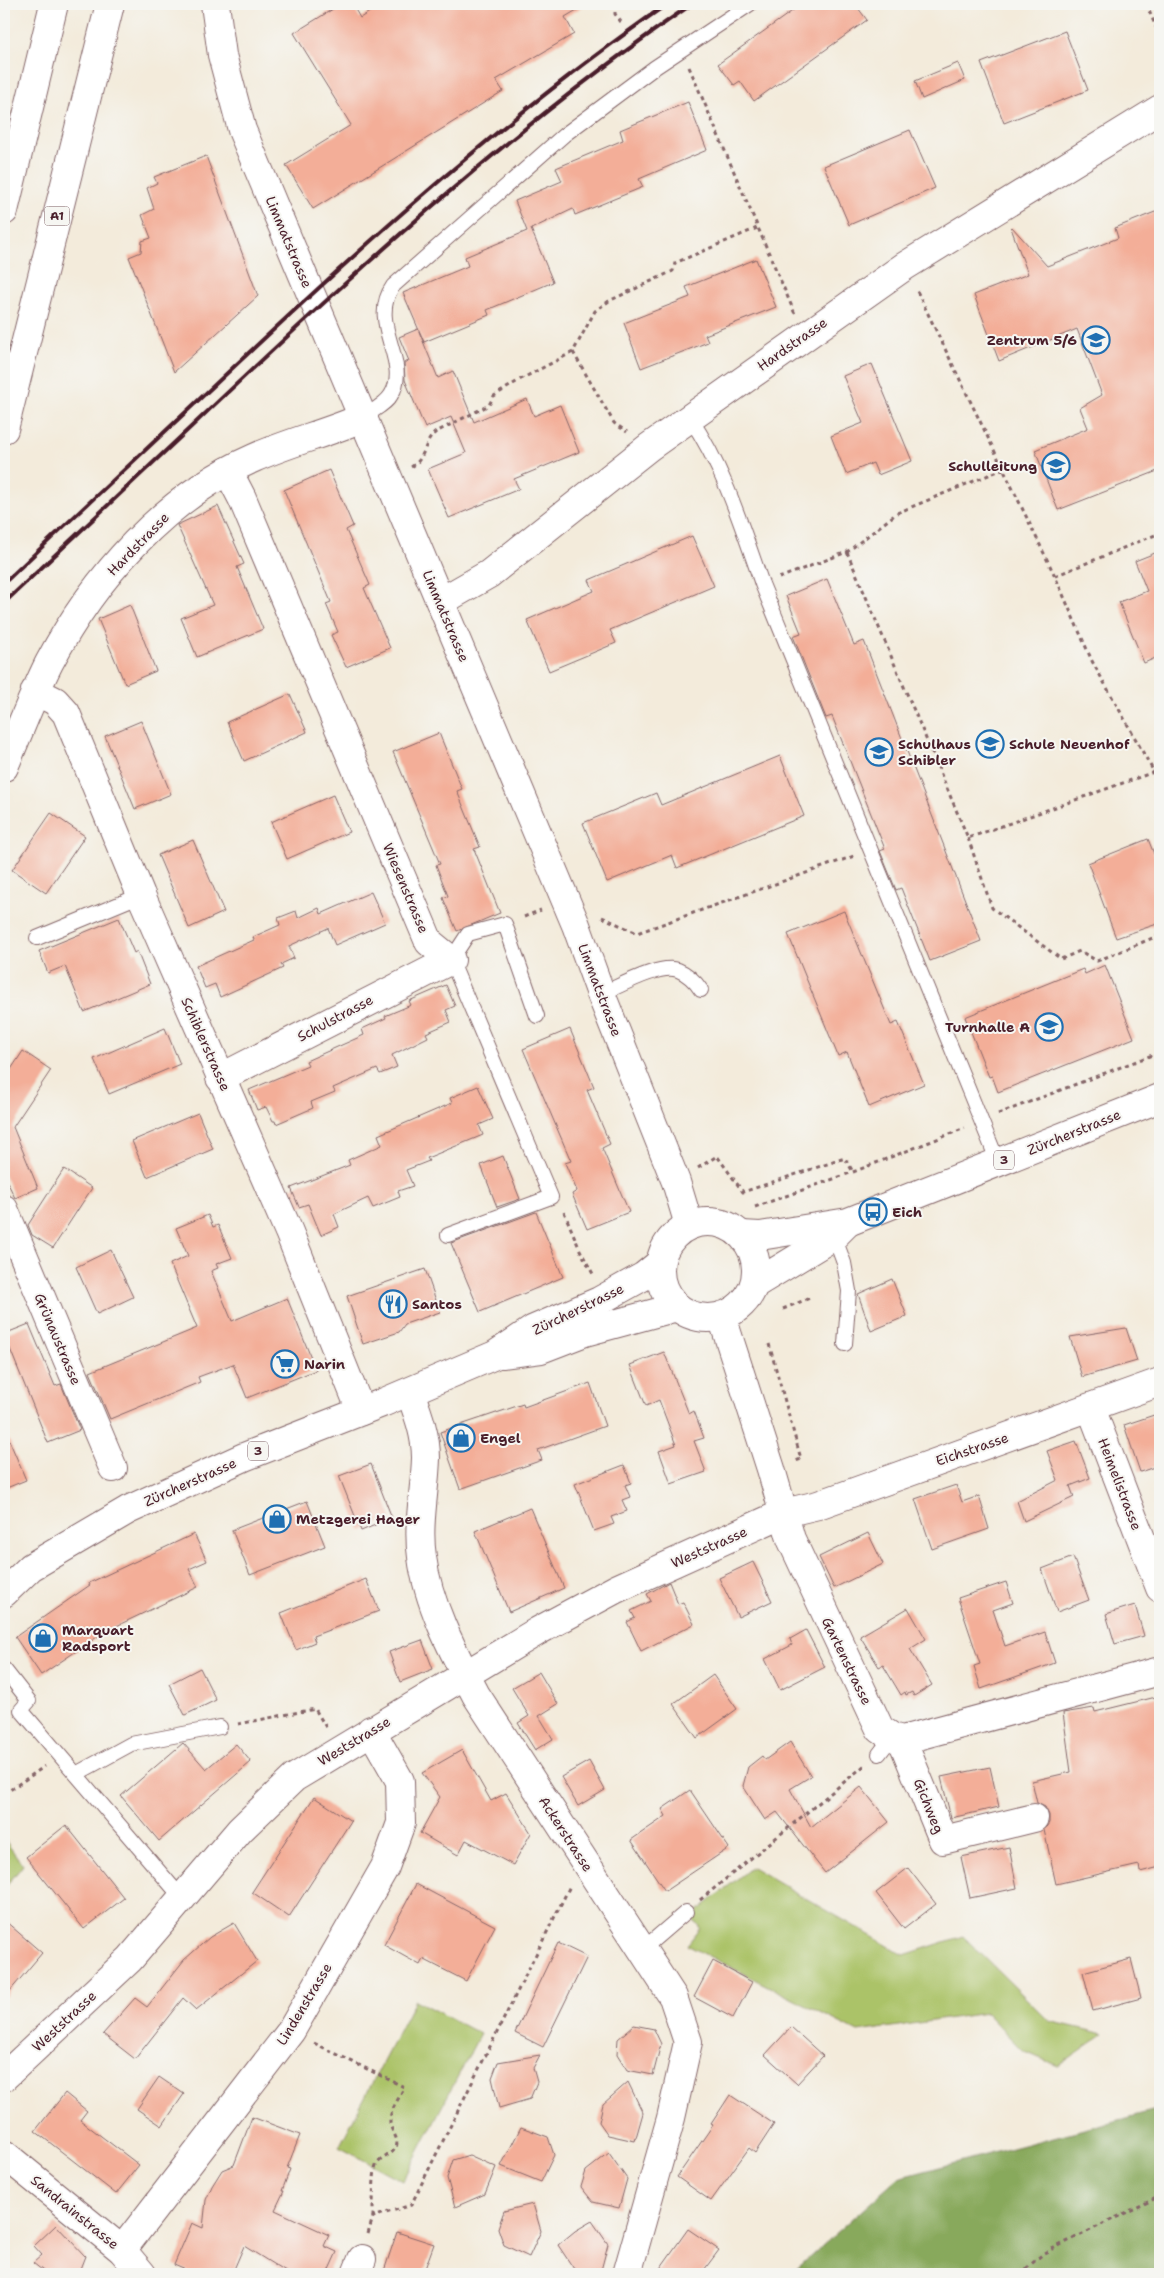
<svg xmlns="http://www.w3.org/2000/svg" width="1164" height="2278" viewBox="0 0 1164 2278" font-family="'Shantell Sans',sans-serif">
<style>
.green{fill:#abc368;stroke:#7a714a}
.forest{fill:#88a95c;stroke:#696444}
.building{fill:#f3ae98}
.lines{fill:none;stroke-linecap:round;stroke-linejoin:round}
.lane-casing{stroke:#856669;stroke-width:16}
.street-casing{stroke:#856669;stroke-width:30}
.primary-casing{stroke:#856669;stroke-width:30}
.highway-casing{stroke:#856669;stroke-width:30}
.path{stroke:#856669;stroke-width:3;stroke-dasharray:4 4;stroke-linecap:butt}
.lane{stroke:#fff;stroke-width:14}
.street{stroke:#fff;stroke-width:28}
.primary{stroke:#fff;stroke-width:28}
.highway{stroke:#fff;stroke-width:28}
.rail{stroke:#4a1f2b;stroke-width:4}
.labels{text-anchor:middle;stroke-width:4;stroke-linejoin:round;paint-order:stroke}
.shield{fill:#f6f6f2;stroke:#7e6067;stroke-width:1}
.shield-label{font-size:12px;font-weight:bold;fill:#4a1f2b}
.street-label{font-size:14px;fill:#4a1f2b;stroke:#f6f6f2}
.poi-label{font-size:14px;font-weight:bold;fill:#4a1f2b;stroke:#f6f6f2;text-anchor:start}
</style>
<rect width="100%" height="100%" fill="#f6f6f2"/>
<filter id="ink" filterUnits="userSpaceOnUse"><feTurbulence type="fractalNoise" baseFrequency=".02" numOctaves="2"/><feDisplacementMap in="SourceGraphic" scale="10" xChannelSelector="R" yChannelSelector="G"/><feConvolveMatrix kernelMatrix="1 2 1 2 8 2 1 2 1" color-interpolation-filters="sRGB"/></filter>
<filter id="wash" filterUnits="userSpaceOnUse"><feTurbulence type="fractalNoise" baseFrequency=".0096" numOctaves="4" result="noise"/><feDisplacementMap in="SourceGraphic" scale="20" xChannelSelector="R" yChannelSelector="G"/><feGaussianBlur stdDeviation="1.12" result="paint"/><feColorMatrix in="noise" values="0 0 0 0 0 0 0 0 0 0 0 0 0 0 0 0 0 1.4 0 .05"/><feComposite in="paint" operator="in"/></filter>
<g filter="url(#wash)">
<rect width="100%" height="100%" fill="#f3ebdb"/>
<g class="green">
<polygon points="4,1839 23,1865 4,1889"/>
<polygon points="752,1867 904,1955 963,1936 1049,2021 1104,2034 1058,2066 1023,2051 986,2013 858,2032 687,1945 700,1928 691,1916"/>
<polygon points="415,2000 480,2034 403,2181 339,2147"/>
</g>
<polygon class="forest" points="1160,2109 1160,2274 791,2274 898,2178"/>
<g id="blocks">
<g class="building">
<polygon points="341,4 352,4 360,18 382,4 587,4 565,17 574,34 496,80 503,91 313,209 286,165 351,125 294,33"/>
<polygon points="802,4 855,4 867,20 754,101 740,81 734,85 718,64"/>
<polygon points="1065,31 1088,90 1004,123 981,63"/>
<polygon points="958,63 965,80 922,99 915,81"/>
<polygon points="688,102 707,150 639,179 643,187 575,215 573,209 531,229 553,282 487,310 489,315 424,342 403,293 468,266 465,257 527,231 515,201 562,181 556,168 623,140 620,130"/>
<polygon points="910,130 935,188 849,225 824,166"/>
<polygon points="206,156 258,296 174,372 129,257 141,252 142,241 151,238 142,215 154,209 147,188 157,183 154,177"/>
<polygon points="1160,210 1160,470 1058,510 1035,450 1088,428 1080,408 1102,395 1077,329 999,361 974,295 1028,274 1011,228 1012,227 1047,266 1118,238 1115,228"/>
<polygon points="756,259 776,307 705,335 708,342 641,368 624,323 690,297 686,287"/>
<polygon points="418,329 438,378 453,371 474,422 527,399 534,416 560,405 579,452 514,479 519,489 449,518 428,469 466,453 451,417 425,428 405,380 404,363 409,361 399,337"/>
<polygon points="872,364 912,461 878,475 873,463 846,474 831,436 863,423 843,376"/>
<polygon points="329,470 353,526 346,530 370,585 364,588 390,648 346,667 331,635 338,632 326,604 331,602 284,490"/>
<polygon points="218,506 244,564 237,567 263,629 197,657 181,618 213,605 177,525"/>
<polygon points="692,536 714,586 610,630 616,643 549,671 527,620 594,591 589,580"/>
<polygon points="1155,553 1160,566 1160,656 1144,663 1119,602 1147,591 1135,561"/>
<polygon points="827,579 854,645 864,641 981,941 930,961 901,888 896,890 880,851 885,849 832,716 826,718 793,636 801,633 786,596"/>
<polygon points="130,605 156,671 125,684 98,619"/>
<polygon points="290,694 307,732 244,761 227,722"/>
<polygon points="141,721 171,794 135,809 105,736"/>
<polygon points="439,733 462,789 457,791 480,847 474,849 500,913 457,931 443,898 448,896 436,865 440,864 393,752"/>
<polygon points="780,756 804,816 677,868 672,855 607,882 583,823 656,793 661,805"/>
<polygon points="333,795 349,832 287,859 271,822"/>
<polygon points="51,813 85,836 46,893 12,870"/>
<polygon points="1148,839 1160,869 1160,923 1116,938 1088,863"/>
<polygon points="193,840 224,912 189,928 158,855"/>
<polygon points="371,892 385,923 335,945 328,928 289,946 294,958 281,964 283,968 220,997 215,984 205,988 196,966 254,940 253,937 280,925 278,918 296,911 298,918 319,908 321,914"/>
<polygon points="844,911 891,1025 898,1022 924,1084 869,1107 847,1052 838,1056 788,934"/>
<polygon points="119,918 134,953 137,951 150,984 84,1012 65,966 48,973 39,951"/>
<polygon points="1105,965 1134,1038 998,1092 992,1076 989,1077 965,1017 1083,969 1085,974"/>
<polygon points="446,985 455,1006 446,1010 451,1022 426,1033 428,1037 392,1055 397,1067 380,1074 377,1069 333,1088 335,1092 311,1102 313,1108 276,1124 275,1121 273,1121 266,1107 257,1110 249,1090 308,1065 306,1061 364,1035 362,1029 386,1018 385,1016 411,1005 409,1001"/>
<polygon points="165,1028 180,1064 109,1094 94,1059"/>
<polygon points="570,1029 594,1087 587,1090 610,1144 602,1148 629,1212 587,1229 572,1194 577,1191 565,1163 571,1161 523,1049"/>
<polygon points="23,1051 51,1070 13,1127 38,1188 15,1198 4,1175 4,1080"/>
<polygon points="478,1086 493,1119 479,1125 483,1135 427,1158 429,1161 406,1170 413,1186 398,1191 400,1197 373,1208 368,1198 334,1214 339,1227 321,1235 308,1204 299,1207 291,1188 350,1165 348,1160 382,1145 378,1135 452,1103 450,1098"/>
<polygon points="198,1113 213,1149 147,1177 132,1141"/>
<polygon points="503,1156 520,1199 497,1207 481,1165"/>
<polygon points="64,1169 92,1188 53,1248 32,1235 28,1225"/>
<polygon points="536,1212 563,1277 480,1312 451,1243"/>
<polygon points="208,1215 213,1227 218,1225 232,1258 216,1264 218,1268 211,1271 232,1321 287,1298 316,1370 247,1398 233,1364 198,1377 200,1382 110,1419 90,1372 197,1328 170,1264 188,1256 176,1228"/>
<polygon points="111,1250 133,1297 97,1314 76,1267"/>
<polygon points="425,1269 440,1312 405,1324 399,1332 363,1344 347,1296"/>
<polygon points="892,1279 907,1316 871,1331 858,1294"/>
<polygon points="29,1324 55,1386 61,1384 80,1430 48,1443 4,1334"/>
<polygon points="1126,1328 1137,1361 1082,1377 1070,1337"/>
<polygon points="664,1352 689,1414 694,1411 704,1438 694,1441 706,1472 671,1484 659,1451 676,1445 659,1400 646,1406 630,1365"/>
<polygon points="590,1383 605,1426 538,1450 542,1460 460,1489 440,1432 523,1404 524,1407"/>
<polygon points="1160,1413 1160,1465 1140,1472 1124,1425"/>
<polygon points="4,1428 26,1480 4,1489"/>
<polygon points="1076,1441 1090,1478 1070,1486 1074,1497 1024,1521 1017,1501 1058,1480 1047,1451"/>
<polygon points="371,1464 392,1518 361,1531 339,1476"/>
<polygon points="624,1465 631,1483 625,1485 630,1497 622,1500 627,1511 611,1517 614,1524 594,1531 575,1484"/>
<polygon points="956,1485 962,1502 979,1496 989,1529 932,1549 915,1499"/>
<polygon points="307,1501 325,1546 250,1575 232,1530"/>
<polygon points="530,1508 564,1588 509,1612 475,1531"/>
<polygon points="868,1533 883,1564 834,1588 819,1557"/>
<polygon points="194,1534 207,1561 189,1569 198,1587 106,1631 41,1675 15,1637 90,1585 89,1583"/>
<polygon points="1073,1557 1089,1600 1057,1612 1042,1569"/>
<polygon points="753,1562 772,1601 738,1617 719,1578"/>
<polygon points="366,1579 379,1611 313,1636 315,1642 296,1650 281,1613"/>
<polygon points="669,1582 678,1604 683,1602 694,1624 641,1651 627,1622 635,1618 631,1611 651,1601 647,1594"/>
<polygon points="1006,1582 1013,1603 993,1610 1005,1646 1045,1632 1055,1663 981,1689 974,1666 980,1664 958,1598"/>
<polygon points="1135,1605 1144,1636 1115,1644 1106,1614"/>
<polygon points="908,1608 926,1639 910,1649 932,1685 914,1696 912,1692 906,1695 905,1692 901,1695 883,1665 879,1667 860,1636"/>
<polygon points="806,1630 825,1667 780,1690 765,1659 792,1645 790,1639"/>
<polygon points="422,1640 433,1669 400,1682 389,1652"/>
<polygon points="200,1668 216,1700 185,1715 169,1684"/>
<polygon points="539,1672 558,1704 539,1716 553,1739 535,1750 518,1723 529,1716 512,1688"/>
<polygon points="713,1675 737,1709 697,1738 673,1704"/>
<polygon points="1156,1697 1160,1716 1160,1867 1140,1872 1139,1865 1056,1884 1044,1830 1049,1823 1049,1815 1045,1807 1037,1803 1032,1781 1071,1772 1063,1713 1094,1708 1095,1712"/>
<polygon points="790,1742 811,1776 790,1789 811,1827 861,1787 889,1822 825,1873 777,1812 765,1820 743,1786 748,1767 762,1756 765,1760"/>
<polygon points="183,1743 206,1769 236,1744 251,1762 159,1841 121,1796"/>
<polygon points="462,1750 491,1801 506,1793 531,1833 513,1865 466,1840 458,1855 420,1833 440,1797 422,1773"/>
<polygon points="589,1761 605,1790 578,1806 561,1777"/>
<polygon points="990,1767 999,1807 951,1818 941,1777"/>
<polygon points="690,1790 729,1848 665,1891 631,1840 666,1816 662,1809"/>
<polygon points="314,1797 351,1821 289,1917 252,1892"/>
<polygon points="66,1825 124,1898 84,1929 26,1857"/>
<polygon points="1009,1847 1017,1888 970,1898 961,1857"/>
<polygon points="908,1868 936,1904 904,1929 876,1893"/>
<polygon points="416,1884 495,1926 466,1981 423,1959 420,1965 384,1945"/>
<polygon points="4,1920 42,1953 4,1998"/>
<polygon points="234,1923 257,1961 196,2010 183,1998 135,2059 103,2034 135,1998 147,2007 184,1960 210,1937"/>
<polygon points="558,1943 587,1957 543,2047 515,2033"/>
<polygon points="1131,1959 1141,1998 1093,2011 1083,1972"/>
<polygon points="713,1961 752,1982 733,2018 694,1997"/>
<polygon points="634,2025 654,2029 661,2044 653,2075 627,2070 617,2054 618,2039"/>
<polygon points="791,2027 823,2056 797,2084 765,2055"/>
<polygon points="540,2055 533,2068 537,2082 530,2099 499,2108 492,2078 498,2062"/>
<polygon points="159,2077 184,2094 162,2126 137,2109"/>
<polygon points="628,2082 643,2113 635,2141 608,2135 599,2122 603,2104"/>
<polygon points="65,2093 87,2111 80,2120 139,2165 116,2194 35,2131"/>
<polygon points="730,2095 774,2124 755,2153 749,2148 711,2201 677,2177 713,2125 711,2124"/>
<polygon points="252,2117 300,2135 287,2168 290,2169 282,2191 284,2191 275,2210 329,2235 324,2246 337,2252 327,2274 289,2274 244,2246 232,2274 195,2274 174,2265 192,2223 203,2228 206,2200 212,2186 222,2170 234,2165"/>
<polygon points="521,2127 548,2137 554,2155 541,2182 501,2166"/>
<polygon points="609,2153 627,2179 619,2208 593,2202 581,2187 586,2171"/>
<polygon points="469,2155 496,2167 485,2194 455,2207 447,2178 453,2160"/>
<polygon points="533,2204 541,2231 529,2257 504,2245 498,2228 504,2211"/>
<polygon points="592,2221 608,2244 600,2274 592,2274 574,2269 558,2245 575,2231"/>
<polygon points="56,2225 85,2256 78,2274 47,2274 33,2263 42,2255 34,2246"/>
<polygon points="688,2229 719,2250 701,2274 656,2274"/>
<polygon points="397,2232 434,2244 423,2274 383,2274"/>
</g>
</g>
</g>
<g filter="url(#ink)">
<use href="#blocks" fill-opacity="0" stroke="#856669" stroke-width="1"/>
<g class="lines">
<g class="lane-casing">
<g id="lane">
<path d="M364,417C372,411 386,404 391,395C412,363 367,323 393,286L564,135L654,68L750,4"/>
<path d="M690,418C724,468 742,527 762,584L998,1162"/>
<polyline points="37,938 141,895"/>
<path d="M601,994C618,987 660,963 678,970C688,974 695,981 701,990"/>
<polyline points="448,1235 551,1197 451,960 468,934 505,924 537,1016"/>
<polyline points="834,1236 844,1263 849,1291 845,1344"/>
<polyline points="4,1669 29,1701 21,1710 181,1897"/>
<polyline points="879,1754 892,1737"/>
<polyline points="76,1774 131,1744 220,1727"/>
<polyline points="643,1949 686,1912"/>
</g>
</g>
<g class="street-casing">
<g id="street">
<polyline points="215,4 222,55 242,130 576,925 601,994 676,1182 689,1225"/>
<polyline points="440,602 489,574 649,447 905,266 1160,109"/>
<polyline points="35,691 55,701 66,713 141,895 289,1232 361,1411"/>
<path d="M4,767C19,732 32,697 49,663C94,578 165,497 254,458C289,442 328,433 364,417"/>
<polyline points="220,1078 451,960 429,942 242,498 228,471"/>
<polyline points="4,1209 113,1468"/>
<polyline points="722,1317 771,1469 791,1539 880,1729 892,1737 902,1740 1160,1671"/>
<path d="M410,1392C418,1414 426,1435 426,1458C425,1491 417,1525 422,1557C428,1605 454,1653 476,1695L673,1997L688,2042L671,2118L627,2274"/>
<polyline points="1091,1408 1160,1588"/>
<polyline points="902,1740 943,1840 1034,1818"/>
<polyline points="4,2077 130,1959 240,1830 294,1778 538,1631 616,1589 784,1513 818,1505 1160,1382"/>
<polyline points="4,2154 122,2250 142,2274"/>
<polyline points="122,2250 291,2031 385,1867 401,1823 400,1781 371,1730"/>
<polyline points="356,2274 362,2259"/>
</g>
</g>
<g class="primary-casing">
<g id="primary">
<circle cx="708" cy="1270" r="48"/>
<polyline points="742,1235 760,1236 848,1222 1160,1098"/>
<polyline points="755,1284 834,1236 847,1223"/>
<polyline points="502,1354 541,1349 585,1332 677,1307"/>
<polyline points="4,1593 31,1567 128,1510 244,1457 382,1403 495,1355 534,1329 599,1301 644,1276 660,1263"/>
</g>
</g>
<g class="highway-casing">
<g id="highway">
<polyline points="4,211 54,4"/>
<polyline points="4,429 110,4"/>
</g>
</g>
<g class="path">
<polyline points="615,4 615,14 621,22"/>
<polyline points="1146,4 1160,36"/>
<polyline points="689,67 795,314"/>
<polyline points="573,352 614,423 627,432"/>
<path d="M411,467C426,459 423,442 436,432L489,405L494,396L521,379L573,352L595,311L609,301L673,271L675,263L757,228"/>
<polyline points="847,552 968,838 1154,772 1092,661 1055,576 916,289"/>
<polyline points="1055,576 1160,533"/>
<polyline points="779,578 847,552 897,513 1003,469"/>
<polyline points="1160,769 1154,772 1160,789"/>
<polyline points="968,838 992,908 1061,959 1080,951 1097,961 1160,935"/>
<polyline points="524,917 541,910"/>
<polyline points="602,917 637,933 854,856"/>
<polyline points="998,1114 1160,1052"/>
<polyline points="698,1168 717,1156 743,1192 845,1158 853,1172"/>
<polyline points="755,1207 853,1172 965,1128"/>
<polyline points="564,1212 580,1250 593,1274"/>
<polyline points="783,1309 810,1298"/>
<polyline points="769,1344 801,1459 796,1461"/>
<polyline points="238,1724 315,1709 327,1729"/>
<polyline points="4,1794 45,1766"/>
<polyline points="700,1900 865,1765"/>
<path d="M314,2043L404,2087C400,2098 389,2111 390,2122C390,2131 400,2138 396,2147C392,2156 380,2157 376,2166C373,2175 373,2205 373,2217"/>
<polyline points="368,2234 373,2217 411,2205 570,1886"/>
<polyline points="1020,2274 1044,2253 1160,2196"/>
</g>
<use href="#lane" class="lane"/>
<use href="#street" class="street"/>
<use href="#primary" class="primary"/>
<use href="#highway" class="highway"/>
<g class="rail">
<path d="M4,583C65,525 126,468 188,410C340,266 494,124 667,4"/>
<path d="M4,603C66,544 129,486 191,427C350,276 511,128 692,4"/>
</g>
</g>
</g>
<defs>
<g id="school-ring" transform="scale(1.4375)"><circle r="9.5" fill="#f6f6f2" stroke="#1f6fb2" stroke-width="1.5"/><path d="M0-5L7-2L0 1L-7-2ZM-4 1L0 2.5L4 1V4Q0 6-4 4Z" fill="#1f6fb2"/></g>
<g id="bus-ring" transform="scale(1.4375)"><circle r="9.5" fill="#f6f6f2" stroke="#1f6fb2" stroke-width="1.5"/><path d="M-5-6H5V4H4V6H2V4H-2V6H-4V4H-5ZM-3.5-4V0h7V-4ZM-3.5 1.2v1.5H-2V1.2ZM2 1.2v1.5H3.5V1.2Z" fill="#1f6fb2"/></g>
<g id="restaurant-ring" transform="scale(1.4375)"><circle r="9.5" fill="#f6f6f2" stroke="#1f6fb2" stroke-width="1.5"/><path d="M-5-6h1v4h1v-4h1v4h1v-4h1v5L-1.5 .5V6h-2V.5L-5-1ZM5-6V6H3V1.5H1.5Q1.5-4 5-6Z" fill="#1f6fb2"/></g>
<g id="supermarket-ring" transform="scale(1.4375)"><circle r="9.5" fill="#f6f6f2" stroke="#1f6fb2" stroke-width="1.5"/><path d="M-6-5.5h2.5l.6 2H6L4.5 2H-2.5L-4.4-4H-6ZM-1.5 3.2a1.3 1.3 0 1 0 .1 0ZM3 3.2a1.3 1.3 0 1 0 .1 0Z" fill="#1f6fb2"/></g>
<g id="shop-ring" transform="scale(1.4375)"><circle r="9.5" fill="#f6f6f2" stroke="#1f6fb2" stroke-width="1.5"/><path d="M-5-2.5h2.3a2.7 3.5 0 0 1 5.4 0H5L5.5 6h-11ZM-1.5-2.5h3a1.5 2.3 0 0 0-3 0Z" fill="#1f6fb2"/></g>
</defs>
<g fill-rule="evenodd">
<use href="#school-ring" x="1096" y="340"/>
<use href="#school-ring" x="1056" y="466"/>
<use href="#school-ring" x="990" y="744"/>
<use href="#school-ring" x="879" y="752"/>
<use href="#school-ring" x="1049" y="1027"/>
<use href="#bus-ring" x="873" y="1212"/>
<use href="#restaurant-ring" x="393" y="1304"/>
<use href="#supermarket-ring" x="285" y="1364"/>
<use href="#shop-ring" x="461" y="1438"/>
<use href="#shop-ring" x="277" y="1519"/>
<use href="#shop-ring" x="43" y="1638"/>
</g>
<g class="labels">
<g class="shield">
<rect x="44.5" y="206.5" width="25" height="19" rx="4"/>
<rect x="994" y="1150.5" width="20" height="19" rx="4"/>
<rect x="248" y="1441.5" width="20" height="19" rx="4"/>
</g>
<g class="shield-label">
<text x="57" y="220">A1</text>
<text x="1004" y="1164">3</text>
<text x="258" y="1455">3</text>
</g>
<g class="street-label">
<text transform="translate(289 242) rotate(67)" y="5">Limmatstrasse</text>
<text transform="translate(792 344) rotate(-35)" y="5">Hardstrasse</text>
<text transform="translate(138 544) rotate(-46)" y="5">Hardstrasse</text>
<text transform="translate(446 616) rotate(67)" y="5">Limmatstrasse</text>
<text transform="translate(406 888) rotate(67)" y="5">Wiesenstrasse</text>
<text transform="translate(600 990) rotate(69)" y="5">Limmatstrasse</text>
<text transform="translate(335 1018) rotate(-28)" y="5">Schulstrasse</text>
<text transform="translate(206 1044) rotate(66)" y="5">Schiblerstrasse</text>
<text transform="translate(1074 1132) rotate(-22)" y="5">Zürcherstrasse</text>
<text transform="translate(578 1309) rotate(-26)" y="5">Zürcherstrasse</text>
<text transform="translate(58 1339) rotate(67)" y="5">Grünaustrasse</text>
<text transform="translate(972 1449) rotate(-19)" y="5">Eichstrasse</text>
<text transform="translate(190 1482) rotate(-24)" y="5">Zürcherstrasse</text>
<text transform="translate(1120 1484) rotate(69)" y="5">Heimelistrasse</text>
<text transform="translate(709 1547) rotate(-24)" y="5">Weststrasse</text>
<text transform="translate(847 1661) rotate(64)" y="5">Gartenstrasse</text>
<text transform="translate(354 1741) rotate(-31)" y="5">Weststrasse</text>
<text transform="translate(929 1806) rotate(68)" y="5">Gichweg</text>
<text transform="translate(566 1834) rotate(57)" y="5">Ackerstrasse</text>
<text transform="translate(304 2004) rotate(-59)" y="5">Lindenstrasse</text>
<text transform="translate(64 2021) rotate(-43)" y="5">Weststrasse</text>
<text transform="translate(75 2212) rotate(39)" y="5">Sandrainstrasse</text>
</g>
<g class="poi-label">
<text x="1077" y="345" text-anchor="end">Zentrum 5/6</text>
<text x="1037" y="471" text-anchor="end">Schulleitung</text>
<text x="898" y="749">Schulhaus<tspan x="898" dy="16">Schibler</tspan></text>
<text x="1009" y="749">Schule Neuenhof</text>
<text x="1030" y="1032" text-anchor="end">Turnhalle A</text>
<text x="892" y="1217">Eich</text>
<text x="412" y="1309">Santos</text>
<text x="304" y="1369">Narin</text>
<text x="480" y="1443">Engel</text>
<text x="296" y="1524">Metzgerei Hager</text>
<text x="62" y="1635">Marquart<tspan x="62" dy="16">Radsport</tspan></text>
</g>
</g>
<rect width="1164" height="2278" fill="none" stroke="#f6f6f2" stroke-width="20"/>
</svg>
